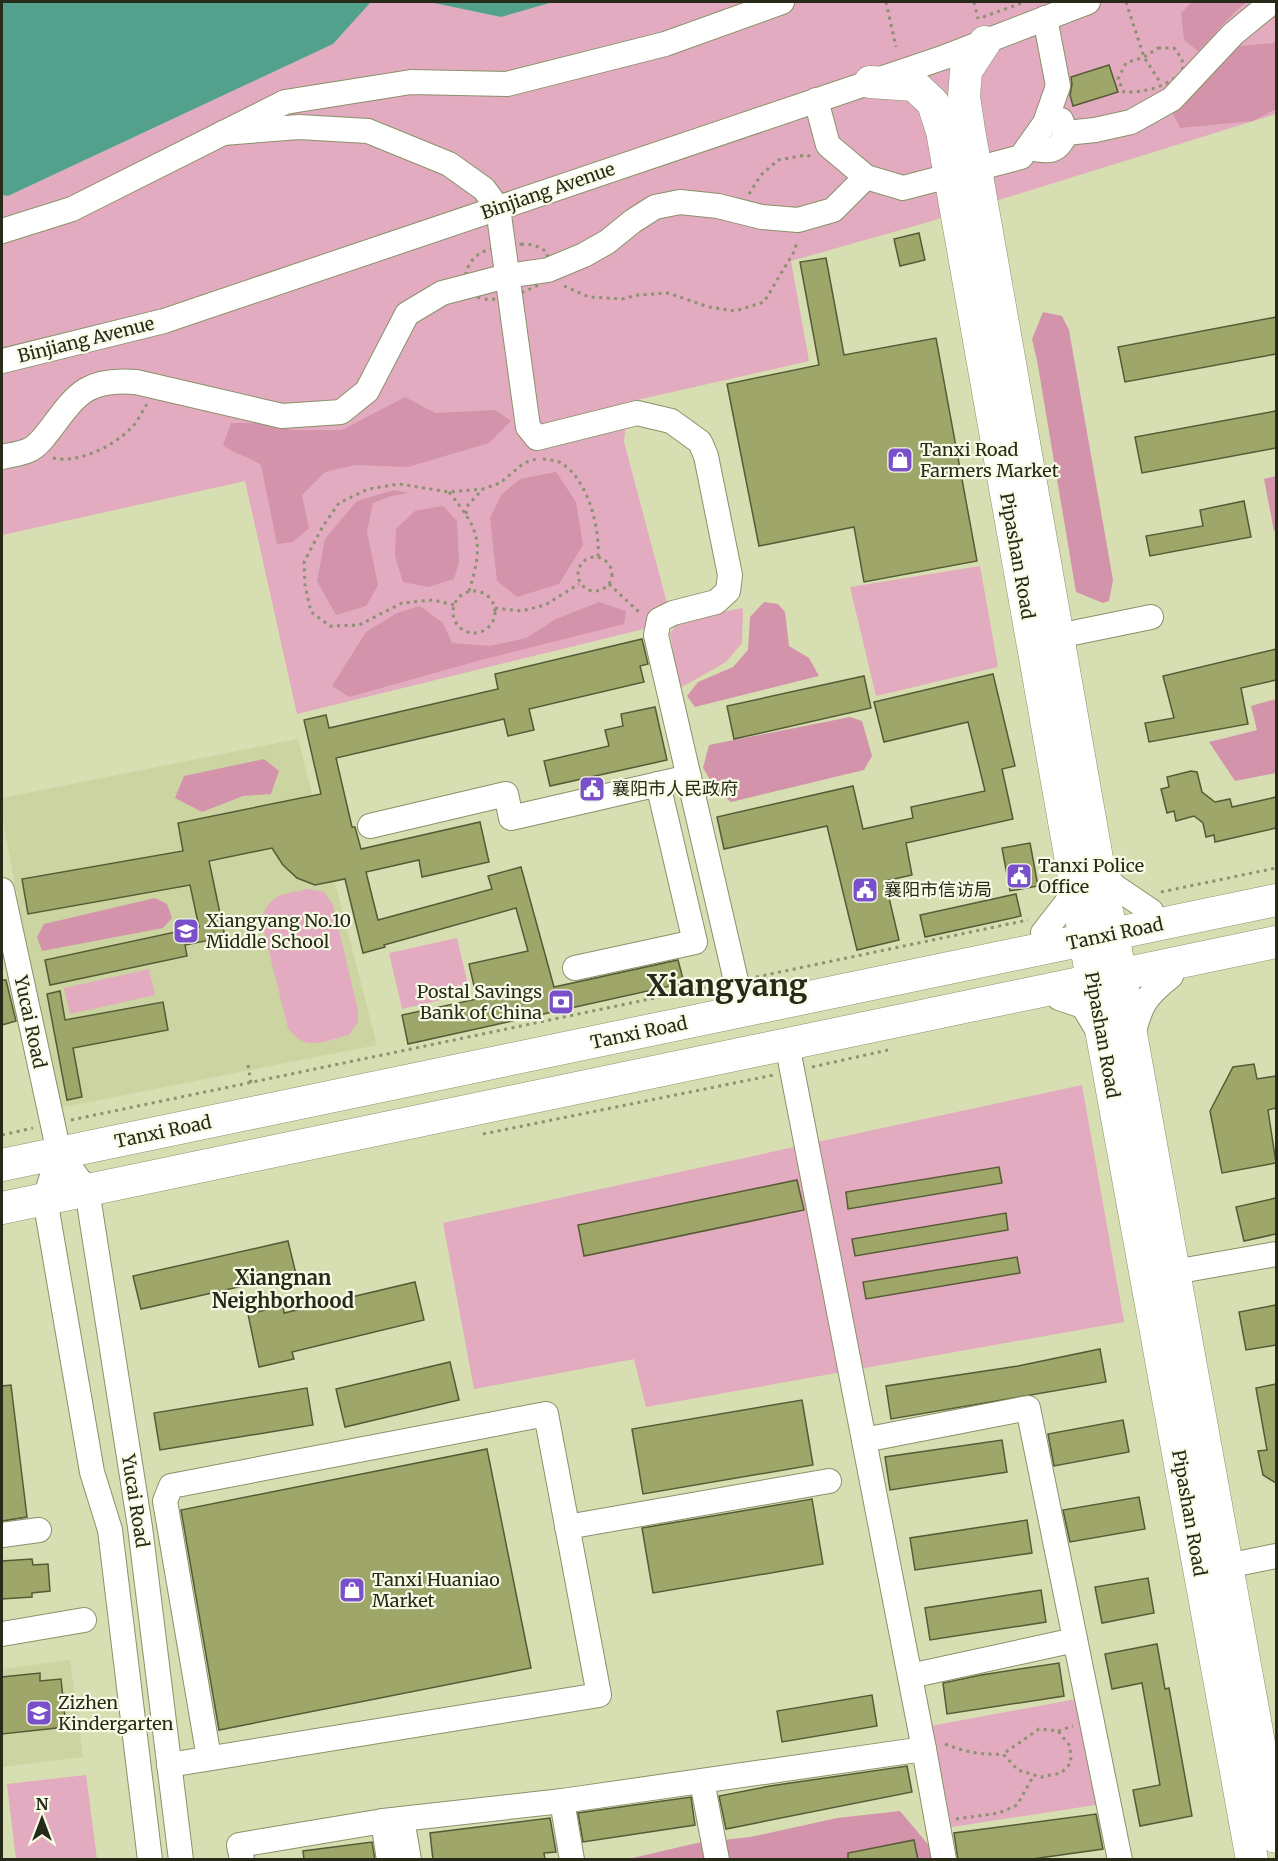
<svg xmlns="http://www.w3.org/2000/svg" width="1278" height="1861" viewBox="0 0 1278 1861" font-family="Merriweather,'Noto Sans SC',serif">
<style>
.built{fill:#ccd4a1}
.green{fill:#e3abbf}
.forest{fill:#d394ab}
.water{fill:#53a08c}
.building{fill:#9ea66a;stroke:#565b35;stroke-width:1.5}
.lines{fill:none;stroke-linecap:round;stroke-linejoin:round}
.minor-casing{stroke:#8b9169;stroke-width:26}
.major-casing{stroke:#8b9169;stroke-width:33}
.path{stroke:#8c9171;stroke-width:3;stroke-dasharray:3 4.5;stroke-linecap:butt}
.minor{stroke:#fff;stroke-width:24}
.major{stroke:#fff;stroke-width:32}
.labels{text-anchor:middle;stroke-width:4.5;stroke-linejoin:round;paint-order:stroke}
.street-label{font-size:18px;fill:#272919;stroke:#f8fce6}
.poi-label{font-size:18px;fill:#272919;stroke:#f8fce6;text-anchor:start}
.neighbourhood-label{font-size:20px;font-weight:bold;fill:#272919;stroke:#f8fce6}
.town-label{font-size:30px;font-weight:bold;fill:#272919;stroke:#f8fce6}
</style>
<rect width="100%" height="100%" fill="#d7deb2"/>
<g class="built">
<polygon points="298,739 377,1045 58,1108 2,817 2,798"/>
<polygon points="70,1660 83,1757 2,1767 2,1669"/>
</g>
<g class="green">
<polygon points="371,2 429,2 501,17 553,2 1276,2 1276,114 925,223 791,261 809,361 628,402 624,442 672,622 297,714 245,481 2,535 2,195 8,196 333,44"/>
<polygon points="980,566 998,667 876,696 850,587"/>
<polygon points="743,608 742,643 726,662 680,688 670,633 681,620"/>
<path d="M308,889L324,892L333,905L358,1010V1022L349,1035C323,1041 306,1053 288,1028L261,920C270,892 283,895 308,889Z"/>
<polygon points="457,938 470,993 402,1009 389,953"/>
<polygon points="149,969 155,995 70,1014 64,988"/>
<polygon points="1082,1085 1124,1322 646,1407 634,1359 474,1389 443,1223"/>
<polygon points="1087,1697 1108,1803 939,1829 920,1728"/>
<polygon points="86,1775 97,1859 16,1859 7,1784"/>
</g>
<g class="forest">
<path d="M1192,2H1247C1230,13 1215,36 1198,51L1184,40L1181,13Z"/>
<polygon points="1276,43 1276,109 1253,121 1180,128 1172,112 1238,46"/>
<polygon points="1043,312 1062,316 1069,330 1113,580 1109,601 1103,603 1076,592 1037,360 1032,339"/>
<path d="M405,397L435,413L495,410L511,421L489,443L408,467L355,465L325,472L302,495L309,528L293,542L277,544L261,465C249,456 235,455 223,445L231,423H271L291,430H342Z"/>
<polygon points="556,472 576,502 583,545 559,584 517,597 497,581 490,518 501,495 520,479"/>
<polygon points="1276,476 1276,530 1274,531 1264,479"/>
<polygon points="394,490 409,493 391,496 373,503 367,531 378,585 366,606 336,615 317,581 325,539 357,501"/>
<polygon points="443,506 457,521 459,562 454,579 428,587 403,582 395,556 396,529 415,511"/>
<polygon points="599,602 626,611 624,624 481,660 349,697 332,686 366,632 397,613 420,606 443,623 452,643 490,646 526,638 556,619"/>
<polygon points="764,602 778,604 785,612 789,646 809,658 819,676 695,707 687,696 698,682 733,667 748,650 750,617"/>
<polygon points="1276,699 1276,773 1235,781 1209,742 1257,730 1251,706"/>
<polygon points="850,717 862,721 872,756 864,770 731,802 717,791 703,768 709,745"/>
<polygon points="264,759 279,771 271,794 243,796 202,812 175,798 184,776"/>
<polygon points="155,898 167,904 172,918 163,928 42,951 37,937 44,924"/>
<polygon points="900,1811 932,1849 934,1860 624,1860 697,1843 750,1837 837,1818"/>
</g>
<g class="water">
<polygon points="2,2 371,2 333,44 8,196 2,195"/>
<polygon points="429,2 553,2 501,17"/>
</g>
<g class="building">
<polygon points="1109,65 1118,92 1073,106 1070,95 1072,84 1071,77"/>
<polygon points="919,233 925,260 900,266 894,239"/>
<polygon points="826,258 844,355 936,338 977,561 864,582 854,527 759,546 727,384 819,365 800,262"/>
<polygon points="1276,317 1276,354 1125,382 1118,347"/>
<polygon points="1276,411 1276,448 1142,473 1135,437"/>
<polygon points="1244,501 1251,537 1150,556 1146,536 1203,526 1200,510"/>
<polygon points="642,639 648,664 640,666 644,682 529,709 534,730 508,736 504,719 336,758 352,827 355,827 361,849 480,822 489,862 422,877 419,860 366,872 378,920 492,889 488,876 521,867 554,987 678,960 684,983 408,1044 402,1015 477,999 469,964 528,951 516,908 384,945 385,947 363,953 345,879 315,885 297,878 283,865 272,848 209,861 225,937 185,945 187,956 50,985 45,960 199,927 190,885 28,914 22,879 183,851 178,823 321,794 304,720 326,715 329,728 498,689 495,674"/>
<polygon points="1276,649 1276,680 1241,688 1248,724 1149,742 1145,723 1174,718 1163,676"/>
<polygon points="993,674 1015,766 1002,769 1013,819 906,843 912,875 885,881 899,940 857,950 827,826 724,849 717,817 853,786 863,829 913,818 911,807 985,791 968,722 884,742 874,702"/>
<polygon points="864,676 871,708 734,739 727,706"/>
<polygon points="655,707 667,760 550,786 544,761 609,746 605,730 623,726 621,714"/>
<polygon points="1191,771 1197,772 1202,792 1215,802 1230,799 1232,807 1276,797 1276,828 1215,842 1214,835 1206,837 1203,823 1194,816 1176,821 1174,811 1167,813 1161,789 1169,787 1167,777"/>
<polygon points="1030,843 1038,886 1010,891 1002,848"/>
<polygon points="1016,894 1021,916 925,937 920,915"/>
<polygon points="2,980 6,980 16,1021 2,1025"/>
<polygon points="60,991 65,1020 163,1002 168,1030 73,1048 82,1097 67,1100 47,994"/>
<polygon points="1254,1064 1257,1079 1276,1076 1276,1108 1268,1110 1276,1163 1222,1173 1210,1111 1233,1067"/>
<polygon points="999,1167 1002,1183 848,1209 846,1192"/>
<polygon points="797,1180 804,1210 584,1256 578,1225"/>
<polygon points="1276,1198 1276,1234 1244,1241 1236,1207"/>
<polygon points="1006,1213 1008,1230 855,1256 852,1239"/>
<polygon points="288,1241 296,1274 141,1309 133,1276"/>
<polygon points="1017,1257 1020,1273 866,1299 863,1282"/>
<polygon points="415,1282 424,1320 292,1352 294,1359 259,1367 248,1314 283,1306 284,1313"/>
<polygon points="1276,1305 1276,1345 1246,1350 1239,1312"/>
<polygon points="1100,1349 1106,1382 891,1419 886,1386 1018,1366"/>
<polygon points="450,1362 459,1400 345,1427 336,1389"/>
<polygon points="1276,1384 1276,1483 1263,1475 1258,1451 1267,1450 1256,1388"/>
<polygon points="11,1385 27,1517 2,1521 2,1386"/>
<polygon points="307,1388 313,1425 160,1450 154,1413"/>
<polygon points="802,1400 813,1465 643,1494 632,1429"/>
<polygon points="1123,1420 1129,1452 1054,1466 1048,1434"/>
<polygon points="1002,1440 1007,1472 890,1490 885,1457"/>
<polygon points="487,1449 531,1668 219,1730 181,1510"/>
<polygon points="1139,1497 1145,1529 1070,1542 1063,1510"/>
<polygon points="812,1499 823,1564 653,1593 642,1528"/>
<polygon points="1027,1520 1032,1553 915,1570 910,1538"/>
<polygon points="32,1559 33,1565 48,1564 50,1591 32,1593 32,1597 2,1599 2,1561"/>
<polygon points="1148,1578 1154,1613 1102,1623 1095,1587"/>
<polygon points="1041,1590 1046,1622 930,1640 925,1608"/>
<polygon points="1157,1644 1165,1689 1169,1688 1192,1816 1140,1826 1133,1790 1160,1785 1142,1683 1112,1689 1105,1654"/>
<polygon points="1059,1663 1064,1696 947,1714 943,1683 981,1675"/>
<polygon points="40,1673 40,1681 61,1679 66,1727 2,1734 2,1677"/>
<polygon points="872,1695 877,1726 782,1742 777,1711"/>
<polygon points="907,1766 912,1792 726,1829 719,1796 770,1786"/>
<polygon points="691,1797 695,1825 583,1842 578,1813"/>
<polygon points="1096,1814 1103,1849 1025,1860 958,1860 954,1833"/>
<polygon points="550,1818 556,1852 544,1853 545,1860 433,1860 430,1833"/>
<polygon points="914,1840 918,1860 848,1860 848,1853"/>
<polygon points="372,1842 375,1860 304,1860 303,1851"/>
</g>
<g class="lines">
<g class="minor-casing">
<g id="minor">
<polyline points="816,100 828,145 866,177 903,188 1021,157 1045,123 1058,86 1045,18"/>
<polyline points="223,133 299,127 368,131 449,164 484,189 498,208 528,427 537,438 637,413 671,421 700,442 706,456 730,575 728,591 716,602 673,613 659,620 656,635 743,1011"/>
<polyline points="1066,133 1095,130 1131,122 1172,99 1233,34 1272,2"/>
<path d="M1028,147C1048,153 1058,153 1066,133L1061,120"/>
<polyline points="2,231 72,209 285,102 411,82 507,84 665,44 782,2"/>
<polyline points="2,361 164,321 945,57 1088,2"/>
<path d="M2,457C10,455 21,454 29,450C38,446 46,435 52,427C78,392 89,378 136,382L282,416L341,412L367,391L407,314L442,293L507,276L548,270L584,255L607,242L633,221L655,207L680,202L718,206L762,217L798,220L833,210L866,177"/>
<polyline points="1058,636 1151,617"/>
<polyline points="370,826 506,794 511,818 689,777"/>
<polyline points="1099,866 1114,886 1151,911"/>
<polyline points="2,890 59,1153 87,1190 140,1527 181,1860"/>
<polyline points="1043,933 1068,901 1072,878"/>
<polyline points="575,968 695,942 658,784"/>
<polyline points="1059,998 1083,1006 1098,1031"/>
<path d="M1132,1038C1141,1005 1143,998 1171,976"/>
<polyline points="59,1153 45,1199 92,1472 110,1530 150,1860"/>
<polyline points="1174,1272 1276,1254"/>
<polyline points="864,1440 1028,1408 1120,1860"/>
<polyline points="567,1527 829,1481"/>
<polyline points="2,1535 39,1530"/>
<polyline points="1227,1566 1276,1556"/>
<polyline points="2,1634 84,1620"/>
<polyline points="910,1676 1075,1640"/>
<polyline points="924,1749 944,1860"/>
<polyline points="169,1765 599,1695 546,1414 171,1486 165,1501 209,1758"/>
<polyline points="702,1781 717,1860"/>
<polyline points="402,1819 409,1860"/>
<polyline points="383,1821 562,1801"/>
<polyline points="242,1860 239,1845 383,1821 389,1860"/>
<polyline points="572,1860 562,1801 924,1749 787,1044"/>
</g>
</g>
<g class="major-casing">
<g id="major">
<polyline points="985,42 966,71 964,97 969,130 1105,904 1113,934 1276,1837"/>
<polyline points="870,82 914,85 933,103 942,131 1094,991 1252,1860"/>
<polyline points="2,1165 1276,900"/>
<polyline points="2,1208 1276,942"/>
</g>
</g>
<g class="path">
<polyline points="886,2 896,47"/>
<polyline points="974,2 978,19"/>
<polyline points="1126,2 1144,57 1160,82"/>
<polyline points="983,17 1022,3"/>
<path d="M1158,48H1174L1182,59L1183,71C1169,86 1144,93 1124,92L1118,79L1126,63L1144,57Z"/>
<polyline points="749,194 761,175 778,160 806,155 813,157"/>
<path d="M521,244L534,245L546,251L551,268L548,279C533,290 495,305 477,297C458,288 465,263 479,254C490,247 508,246 521,244Z"/>
<polyline points="564,286 589,297 622,299 638,295 668,293 709,307 735,311 764,302 795,250 797,240"/>
<path d="M53,458C78,464 114,446 131,428C138,422 142,411 147,404"/>
<path d="M543,459C549,460 556,460 561,463C588,479 600,528 598,557"/>
<path d="M449,492C480,531 484,542 469,591"/>
<polyline points="466,514 468,505 483,489"/>
<circle cx="595" cy="574" r="17"/>
<polyline points="609,584 641,614"/>
<circle cx="474" cy="612" r="21"/>
<polyline points="454,605 433,600 402,603 359,625 330,626 311,612 305,585 304,562 323,526 339,503 368,489 399,484 449,492 483,489 500,483 524,463 536,459"/>
<polyline points="495,608 522,611 545,605 579,584"/>
<polyline points="1161,892 1276,868"/>
<polyline points="756,977 1028,920"/>
<polyline points="248,1065 251,1083"/>
<polyline points="812,1067 888,1050"/>
<polyline points="71,1120 717,985"/>
<polyline points="483,1134 774,1075"/>
<polyline points="2,1135 33,1128"/>
<polyline points="1058,1731 1073,1726"/>
<path d="M945,1744C965,1752 981,1755 1003,1754L1018,1770L1041,1777L1061,1773L1071,1763L1070,1746L1058,1731L1039,1729L1003,1754"/>
<polyline points="956,1819 999,1813 1017,1805 1034,1775"/>
</g>
<use href="#minor" class="minor"/>
<use href="#major" class="major"/>
</g>
<defs>
<g id="shop-square" transform="scale(1.35)"><rect x="-9" y="-9" width="18" height="18" rx="4" fill="#7950ca" stroke="#f8fce6"/><path d="M-5-2.5h2.3a2.7 3.5 0 0 1 5.4 0H5L5.5 6h-11ZM-1.5-2.5h3a1.5 2.3 0 0 0-3 0Z" fill="#fff"/></g>
<g id="civic-square" transform="scale(1.35)"><rect x="-9" y="-9" width="18" height="18" rx="4" fill="#7950ca" stroke="#f8fce6"/><path d="M-.6-6.5H3V-4.5H.6V-3L4-1V1h2V6H-6V1h2V-1L-.6-3ZM-1.2 2.5V6h2.4V2.5Z" fill="#fff"/></g>
<g id="school-square" transform="scale(1.35)"><rect x="-9" y="-9" width="18" height="18" rx="4" fill="#7950ca" stroke="#f8fce6"/><path d="M0-5L7-2L0 1L-7-2ZM-4 1L0 2.5L4 1V4Q0 6-4 4Z" fill="#fff"/></g>
<g id="bank-square" transform="scale(1.35)"><rect x="-9" y="-9" width="18" height="18" rx="4" fill="#7950ca" stroke="#f8fce6"/><path d="M-6-4H6V4H-6ZM0-2.3a2.3 2.3 0 1 0 0 4.6a2.3 2.3 0 1 0 0-4.6Z" fill="#fff"/></g>
</defs>
<g fill-rule="evenodd">
<use href="#shop-square" x="900" y="460"/>
<use href="#civic-square" x="592" y="789"/>
<use href="#civic-square" x="1019" y="876"/>
<use href="#civic-square" x="865" y="890"/>
<use href="#school-square" x="186" y="931"/>
<use href="#bank-square" x="561" y="1002"/>
<use href="#shop-square" x="352" y="1590"/>
<use href="#school-square" x="39" y="1713"/>
</g>
<g class="labels">
<g class="street-label">
<text transform="translate(548 191) rotate(-19)" y="6">Binjiang Avenue</text>
<text transform="translate(86 340) rotate(-14)" y="6">Binjiang Avenue</text>
<text transform="translate(1017 556) rotate(80)" y="6">Pipashan Road</text>
<text transform="translate(1115 934) rotate(-12)" y="6">Tanxi Road</text>
<text transform="translate(30 1022) rotate(78)" y="6">Yucai Road</text>
<text transform="translate(639 1033) rotate(-12)" y="6">Tanxi Road</text>
<text transform="translate(1102 1035) rotate(80)" y="6">Pipashan Road</text>
<text transform="translate(163 1132) rotate(-12)" y="6">Tanxi Road</text>
<text transform="translate(135 1501) rotate(81)" y="6">Yucai Road</text>
<text transform="translate(1189 1513) rotate(80)" y="6">Pipashan Road</text>
</g>
<g class="poi-label">
<text x="920" y="456">Tanxi Road<tspan x="920" dy="21">Farmers Market</tspan></text>
<text x="612" y="795">襄阳市人民政府</text>
<text x="1038" y="872">Tanxi Police<tspan x="1038" dy="21">Office</tspan></text>
<text x="884" y="896">襄阳市信访局</text>
<text x="206" y="927">Xiangyang No.10<tspan x="206" dy="21">Middle School</tspan></text>
<text x="542" y="998" text-anchor="end">Postal Savings<tspan x="542" dy="21">Bank of China</tspan></text>
<text x="372" y="1586">Tanxi Huaniao<tspan x="372" dy="21">Market</tspan></text>
<text x="58" y="1709">Zizhen<tspan x="58" dy="21">Kindergarten</tspan></text>
</g>
<g class="neighbourhood-label">
<text x="283" y="1285">Xiangnan<tspan x="283" dy="23">Neighborhood</tspan></text>
</g>
<g class="town-label">
<text x="727" y="996">Xiangyang</text>
</g>
</g>
<rect width="1278" height="1861" fill="none" stroke="#272919" stroke-width="6"/>
<g transform="translate(42 1819)" stroke="#f8fce6" stroke-width="4.5" paint-order="stroke">
<path d="M0-4.5L10 22L0 15L-10 22Z" fill="#272919"/>
<text y="-9" font-size="16" font-weight="bold" text-anchor="middle" fill="#272919">N</text>
</g>
</svg>
